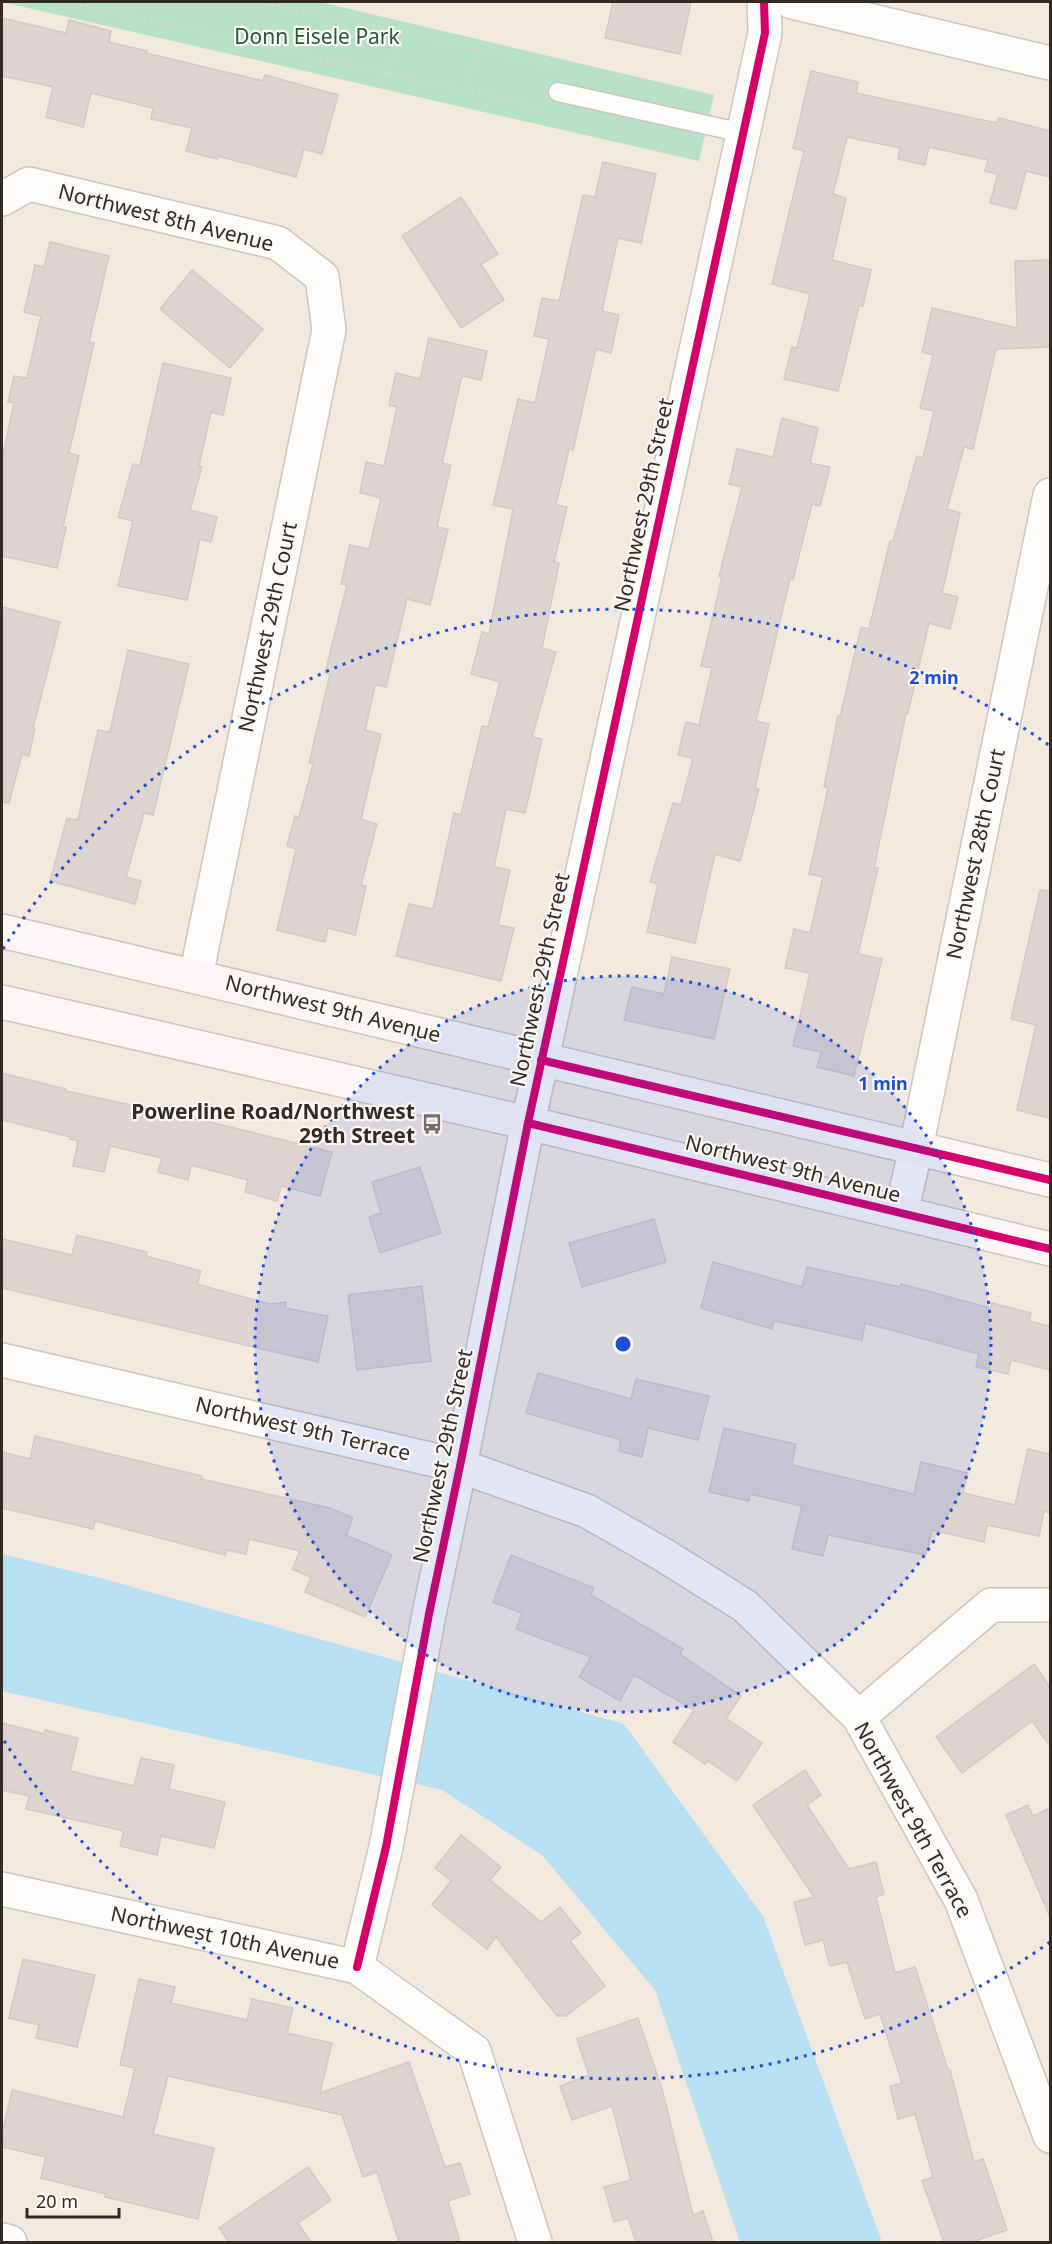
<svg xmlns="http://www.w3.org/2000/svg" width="1052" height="2244" viewBox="0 0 1052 2244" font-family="'Noto Sans',sans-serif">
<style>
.green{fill:#b6e1c6}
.water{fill:#b7e0f3}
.building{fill:#ddd4d2;stroke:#d1c9c7;stroke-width:1.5}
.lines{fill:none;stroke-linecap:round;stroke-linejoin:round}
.service-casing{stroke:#cdc5bd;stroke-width:21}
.minor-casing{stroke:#cdc5bd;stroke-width:36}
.secondary-casing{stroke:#cdc5bd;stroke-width:36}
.path{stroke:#dad6d3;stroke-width:4;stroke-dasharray:1.5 4.5;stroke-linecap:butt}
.service{stroke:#fdfcfa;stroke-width:18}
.minor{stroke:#fdfcfa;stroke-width:33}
.secondary{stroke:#fbf7f6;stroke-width:33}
.cycleway-casing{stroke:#fcf8f5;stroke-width:11}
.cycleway{stroke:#d6006c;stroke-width:8}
.ring{fill:none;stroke:#1d4ed8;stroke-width:3;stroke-dasharray:3 6}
.labels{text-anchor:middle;stroke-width:4.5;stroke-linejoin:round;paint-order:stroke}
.park-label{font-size:21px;fill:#285742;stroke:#fcf8f5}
.street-label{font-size:21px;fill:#322b25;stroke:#fcf8f5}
.poi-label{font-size:21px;font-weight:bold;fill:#322b25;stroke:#fcf8f5;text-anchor:end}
.centre{fill:#1d4ed8;stroke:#fcf8f5;stroke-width:3}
.ring-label{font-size:18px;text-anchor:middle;font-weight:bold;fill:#1d4ed8;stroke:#fcf8f5;stroke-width:4.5;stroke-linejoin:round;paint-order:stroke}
</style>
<rect width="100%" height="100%" fill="#f3e9df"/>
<polygon class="green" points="2,2 320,2 714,95 699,161"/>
<polygon class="water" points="2,1554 104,1579 624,1724 763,1916 882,2242 740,2242 655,1990 542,1855 442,1790 2,1691"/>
<g class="building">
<polygon points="613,2 691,2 680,54 605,38"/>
<polygon points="2,18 66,33 69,20 111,31 109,42 147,51 146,53 263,81 265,75 338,95 322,154 304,149 296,177 218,156 217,159 186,151 192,128 151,119 153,108 91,93 83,127 46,117 53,87 2,76"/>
<polygon points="811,71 858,82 856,93 997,123 999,118 1050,131 1050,177 1026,171 1016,209 990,203 998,174 985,171 988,160 929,147 925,165 898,159 900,148 847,137 833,194 846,198 832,260 871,270 863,306 859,306 838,391 784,379 792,347 797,348 810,294 772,284 804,151 793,148"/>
<polygon points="603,162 656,174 641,243 618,238 602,311 619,315 611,353 596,349 573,450 569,449 556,505 567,507 554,562 559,563 542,648 556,652 532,737 542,739 525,813 506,809 494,867 510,870 498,925 514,928 501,981 396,956 409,904 433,909 454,813 461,815 482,726 488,727 500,682 471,674 482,632 489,634 513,509 493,505 518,399 535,403 549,339 534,336 542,298 559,301 583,195 595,197"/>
<polygon points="461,197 498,254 481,264 504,300 461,328 402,236"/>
<polygon points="50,242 109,256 89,342 94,343 69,453 79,456 63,527 66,527 57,568 2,556 2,460 14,403 8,402 14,376 27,378 41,316 24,312 35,265 44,267"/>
<polygon points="1050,260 1050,347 996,349 973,449 964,447 947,509 960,513 942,593 958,597 950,629 929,623 908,713 906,713 874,868 878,868 858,954 882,959 854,1076 817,1067 821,1052 793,1046 810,973 785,968 794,929 810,933 823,877 809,874 828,788 824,787 838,716 840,717 861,627 869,629 890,541 893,541 917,456 923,458 934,411 920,408 933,355 922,352 932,308 1017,328 1015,261"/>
<polygon points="192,270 263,329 230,368 160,309"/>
<polygon points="429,338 487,351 481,380 462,376 442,463 451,465 437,527 448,529 430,605 407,599 386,687 375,685 365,730 381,734 361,819 377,824 361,885 366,886 355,935 328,928 325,942 277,930 296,849 287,846 295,816 299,817 313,764 309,763 330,674 325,673 347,585 341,584 350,545 369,549 381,498 360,493 366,462 384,466 397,407 389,405 396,373 420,379"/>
<polygon points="163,363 231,378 223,415 211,412 199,466 202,467 190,510 217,517 211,542 200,539 187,600 118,586 133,521 118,517 133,464 140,466"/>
<polygon points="782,418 818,428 810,463 830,467 820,506 812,504 793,579 790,579 756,721 769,724 755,788 759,789 740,861 715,854 695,943 647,932 658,884 650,882 673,803 681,805 693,758 678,755 686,722 699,725 712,668 701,666 722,577 719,576 742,487 729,484 737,449 773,457"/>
<polygon points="2,607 60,622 33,728 35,728 29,756 22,754 9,803 2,802"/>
<polygon points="128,650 189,664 153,815 144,813 126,877 141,881 135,904 50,881 67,818 78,820 98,730 110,732"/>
<polygon points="1040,890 1050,891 1050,1118 1017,1110 1036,1025 1011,1019"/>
<polygon points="672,957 730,969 714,1039 624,1020 632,987 664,994"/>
<polygon points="2,1073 66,1089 66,1091 173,1114 173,1113 332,1152 320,1196 281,1186 277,1201 245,1192 248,1180 191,1165 188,1180 158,1172 162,1158 110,1146 104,1172 73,1166 78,1141 70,1139 70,1137 2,1120"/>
<polygon points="420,1167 441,1233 380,1253 369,1217 381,1213 372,1182"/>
<polygon points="654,1219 666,1262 582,1287 569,1243"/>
<polygon points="77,1235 147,1252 146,1256 201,1271 197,1284 270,1304 286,1302 285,1308 328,1316 318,1362 2,1288 2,1239 72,1255"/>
<polygon points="713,1262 802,1287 807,1267 900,1287 901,1284 990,1308 992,1303 1031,1313 1029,1321 1050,1326 1050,1370 1011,1360 1008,1374 976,1367 979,1354 865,1323 862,1340 774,1321 772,1329 701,1308"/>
<polygon points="422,1286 431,1361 357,1370 348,1295"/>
<polygon points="538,1373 631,1399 636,1379 709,1396 698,1440 648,1428 642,1457 619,1451 621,1440 526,1413"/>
<polygon points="724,1428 796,1444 792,1465 914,1494 921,1462 968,1473 963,1493 1015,1505 1028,1449 1050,1454 1050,1513 1044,1511 1039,1536 987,1525 984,1542 932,1530 926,1555 828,1535 823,1556 792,1549 802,1506 750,1494 749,1501 709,1492"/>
<polygon points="35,1436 202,1476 201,1479 330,1508 353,1518 346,1535 392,1555 365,1617 305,1592 311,1577 292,1569 300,1551 249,1539 246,1554 226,1550 225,1555 95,1521 93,1529 2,1508 2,1452 30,1459"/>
<polygon points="511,1555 594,1588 591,1595 683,1649 680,1654 741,1696 726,1718 762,1743 737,1781 708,1761 705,1764 673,1742 694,1710 634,1675 620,1701 579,1677 591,1657 516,1629 522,1613 493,1602"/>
<polygon points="1034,1664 1050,1687 1050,1746 1032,1721 962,1773 936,1737"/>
<polygon points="2,1723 45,1734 45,1730 78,1738 70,1771 134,1786 141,1758 174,1765 169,1789 225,1802 214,1848 161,1836 157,1855 120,1846 124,1831 26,1809 29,1796 2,1790"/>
<polygon points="805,1770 821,1795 807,1805 849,1869 876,1862 884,1894 876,1897 895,1973 915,1967 948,2070 950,2070 974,2162 983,2159 1007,2230 972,2242 944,2242 922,2181 933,2177 915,2114 898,2119 890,2086 902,2083 880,2014 865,2019 847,1962 830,1966 823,1940 805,1945 794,1902 814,1897 753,1805"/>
<polygon points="1028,1805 1033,1816 1050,1808 1050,1917 1006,1815"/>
<polygon points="461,1835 501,1867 490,1880 541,1922 560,1907 581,1933 570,1941 605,1986 566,2016 557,2016 496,1937 487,1949 432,1905 451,1881 435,1868"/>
<polygon points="23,1959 95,1975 77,2047 36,2038 39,2025 9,2018"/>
<polygon points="139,1979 175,1987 171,2003 247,2020 252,1999 293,2008 287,2033 332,2043 320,2093 409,2062 445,2167 460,2163 470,2194 448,2201 460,2242 399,2242 377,2172 363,2177 342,2115 168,2076 153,2134 214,2148 198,2219 105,2197 106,2194 41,2178 46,2157 2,2147 2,2135 12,2090 123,2117 135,2068 120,2065"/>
<polygon points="638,2018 662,2089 693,2215 703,2211 713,2242 636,2242 628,2218 614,2222 604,2187 631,2180 612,2106 572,2120 560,2086 589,2075 577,2039"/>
<polygon points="308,2167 331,2200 298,2223 311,2242 229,2242 219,2228"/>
</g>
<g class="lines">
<g class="service-casing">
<polyline id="service" points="558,92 743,133"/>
</g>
<g class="minor-casing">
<g id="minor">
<polyline points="792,2 1050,63"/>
<polyline points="2,199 29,184 278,243 322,277 329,330 196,976"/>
<polyline points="901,1213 916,1148 1050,495"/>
<polyline points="2,1360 460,1466 587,1511 662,1554 745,1606 859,1717 961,1900 1050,2136"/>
<polyline points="859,1717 991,1605 1050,1605"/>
<polyline points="2,1889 357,1967 474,2051 535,2242"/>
<polyline points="357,1967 386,1847 429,1614 460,1466 528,1123 765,33 764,2"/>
<polyline points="2,2240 10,2242"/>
</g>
</g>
<g class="secondary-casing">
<g id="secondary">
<polyline points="2,931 1050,1180"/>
<polyline points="2,1002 528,1123 1050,1249"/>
</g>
</g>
<g class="path">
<polyline points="76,2 76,4 538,107"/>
<polyline points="261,2 555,66"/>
<polyline points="389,74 398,32"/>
<polyline points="466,91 476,49"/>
</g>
<use href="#service" class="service"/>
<use href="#minor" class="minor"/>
<use href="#secondary" class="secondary"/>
<g class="cycleway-casing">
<g id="cycleway">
<polyline points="541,1060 1050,1180"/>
<polyline points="528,1123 1050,1249"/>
<polyline points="357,1967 386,1847 429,1614 460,1466 528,1123 765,33 764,2"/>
</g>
</g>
<use href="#cycleway" class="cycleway"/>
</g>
<circle cx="623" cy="1344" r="368" fill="#1d4ed8" fill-opacity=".12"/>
<g class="ring">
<circle cx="623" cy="1344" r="368"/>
<path d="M1050 1942A735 735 0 0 1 3 1739M3 949A735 735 0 0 1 1050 746"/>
</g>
<defs>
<g id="bus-bare" transform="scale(1.62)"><path d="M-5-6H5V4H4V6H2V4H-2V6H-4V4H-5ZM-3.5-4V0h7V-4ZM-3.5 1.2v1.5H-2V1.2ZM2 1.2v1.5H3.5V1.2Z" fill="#766e66" stroke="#fcf8f5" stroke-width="2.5" paint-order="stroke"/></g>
</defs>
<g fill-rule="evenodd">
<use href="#bus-bare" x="432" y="1124"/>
</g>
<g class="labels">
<g class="park-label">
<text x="317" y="44">Donn Eisele Park</text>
</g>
<g class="street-label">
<text transform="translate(166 218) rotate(14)" y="7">Northwest 8th Avenue</text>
<text transform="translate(644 505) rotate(-78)" y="7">Northwest 29th Street</text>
<text transform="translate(268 627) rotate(-78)" y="7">Northwest 29th Court</text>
<text transform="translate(976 854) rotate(-78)" y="7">Northwest 28th Court</text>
<text transform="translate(540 980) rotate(-78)" y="7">Northwest 29th Street</text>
<text transform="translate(333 1009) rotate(14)" y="7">Northwest 9th Avenue</text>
<text transform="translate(793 1169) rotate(14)" y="7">Northwest 9th Avenue</text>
<text transform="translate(303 1429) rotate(13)" y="7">Northwest 9th Terrace</text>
<text transform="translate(443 1456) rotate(-78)" y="7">Northwest 29th Street</text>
<text transform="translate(913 1820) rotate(61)" y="7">Northwest 9th Terrace</text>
<text transform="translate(225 1938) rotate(12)" y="7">Northwest 10th Avenue</text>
</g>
<g class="poi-label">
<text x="415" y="1119">Powerline Road/Northwest<tspan x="415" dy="24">29th Street</tspan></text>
</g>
</g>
<circle cx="623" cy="1344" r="9" class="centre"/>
<g class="ring-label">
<text x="934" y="684">2 min</text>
<text x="883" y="1090">1 min</text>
</g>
<rect width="1052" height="2244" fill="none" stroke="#322b25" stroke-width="6"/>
<path d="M27 2208v9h92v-9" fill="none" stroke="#322b25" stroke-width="3"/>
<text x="36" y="2208" font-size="18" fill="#322b25" stroke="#fcf8f5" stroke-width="4.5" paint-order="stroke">20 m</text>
</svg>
